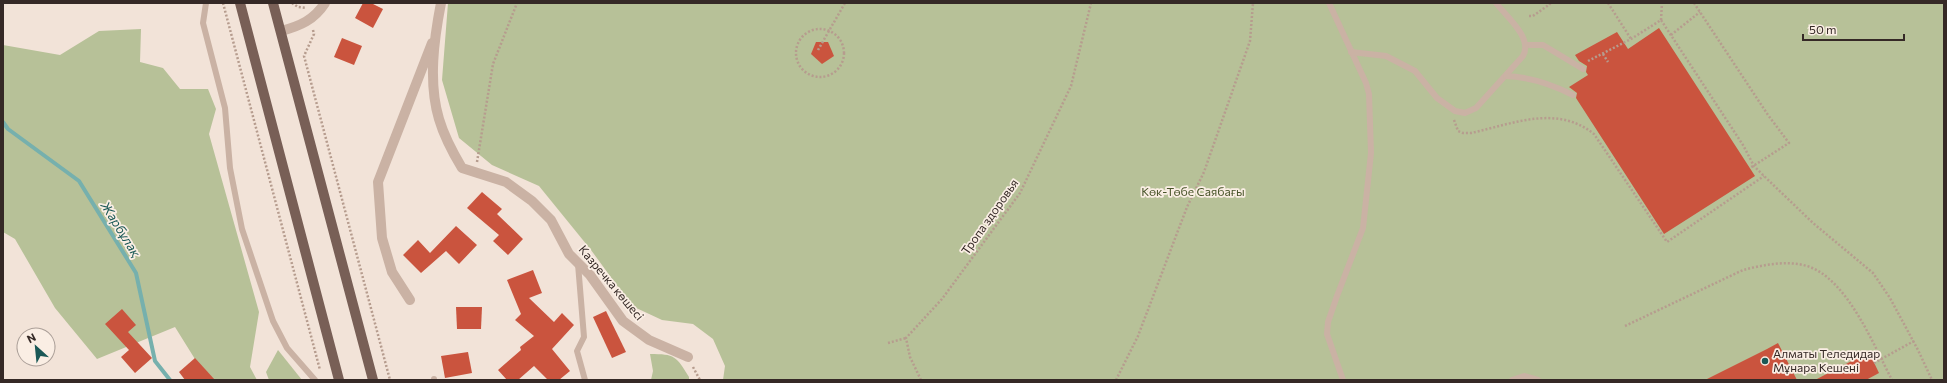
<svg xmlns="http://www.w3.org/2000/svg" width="1947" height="383" viewBox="0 0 1947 383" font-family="Commissioner,sans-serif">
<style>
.green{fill:#b7c198}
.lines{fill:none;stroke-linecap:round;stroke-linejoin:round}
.stream{stroke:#76b0ad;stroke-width:4}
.building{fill:#ca543e}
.path{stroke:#b69c8e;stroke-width:2.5;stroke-dasharray:2 2;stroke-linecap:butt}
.service{stroke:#cab2a4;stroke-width:6}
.minor{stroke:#cab2a4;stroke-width:10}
.primary{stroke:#785f56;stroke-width:10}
.poi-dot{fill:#1a5856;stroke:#faeee4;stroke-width:1.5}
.labels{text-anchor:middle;stroke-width:3.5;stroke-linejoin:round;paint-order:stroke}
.park-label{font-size:12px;fill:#485429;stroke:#faeee4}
.street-label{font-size:12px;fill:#352926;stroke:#faeee4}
.poi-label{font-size:12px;fill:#352926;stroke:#faeee4;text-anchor:start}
.water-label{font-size:13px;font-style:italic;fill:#1a5856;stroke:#faeee4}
</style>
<rect width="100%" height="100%" fill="#f2e3d8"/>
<g class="green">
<polygon points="448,3 1944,3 1944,380 723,380 725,366 713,339 693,324 662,320 632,306 591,250 539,186 492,165 459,138 442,80"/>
<polygon points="141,29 140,62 163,68 180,89 208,89 216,109 209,134 259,312 250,367 257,380 208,380 175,327 97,359 55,308 15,239 3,232 3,45 60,55 99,31"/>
<polygon points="278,350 302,380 269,380 266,372"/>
<path d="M650,354C675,354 676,356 689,377V380H651L653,371Z"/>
</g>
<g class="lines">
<polyline class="stream" points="3,122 8,129 79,181 136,273 155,361 170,380"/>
</g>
<g class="building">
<polygon points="363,3 371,3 383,9 373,28 355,18"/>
<polygon points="1659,28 1755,176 1664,234 1576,98 1577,93 1569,87 1588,75 1586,72 1587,66 1579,61 1575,55 1617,32 1628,49"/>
<polygon points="342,38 362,46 354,65 334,57"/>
<polygon points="816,42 828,42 834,56 822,64 811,54"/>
<polygon points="482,192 502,209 497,214 523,239 508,255 493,241 499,235 467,208"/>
<polygon points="456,226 477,245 459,264 446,251 421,273 403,255 418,240 430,253"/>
<polygon points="533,270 542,293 529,298 554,322 562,313 574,325 552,349 570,371 559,380 548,380 534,366 518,380 507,380 498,370 521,350 520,347 534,336 515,320 521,314 507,280"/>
<polygon points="456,307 482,307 481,329 457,329"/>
<polygon points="122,309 136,325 128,332 152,358 135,373 121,357 129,350 105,324"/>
<polygon points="606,311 626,352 612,358 593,317"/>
<polygon points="1778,343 1797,380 1705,380 1767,349"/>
<polygon points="468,352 472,373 445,378 441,356"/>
<polygon points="1869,352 1879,373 1866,380 1815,380"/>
<polygon points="195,358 215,380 185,380 179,372"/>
</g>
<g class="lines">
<g class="path">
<polyline points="223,3 320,370"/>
<polyline points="292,3 298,7 306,8"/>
<polyline points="1608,3 1631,39"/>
<polyline points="1694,3 1768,115 1789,143 1750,168"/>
<polyline points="1529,16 1533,16 1550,4 1549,3"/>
<polyline points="1661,20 1662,3"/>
<circle cx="820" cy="53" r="24"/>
<polyline points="313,30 314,34 304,56 390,380"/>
<polyline points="1671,35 1700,12"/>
<polyline points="818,50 845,3"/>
<polyline points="1603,54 1608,62"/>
<polyline points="1588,61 1631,39 1661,20 1743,145 1754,166 1764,176 1813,223 1873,273 1890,298 1918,350 1932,380"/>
<path d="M1454,120L1458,131L1463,133H1471C1513,124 1556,104 1594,134L1667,242L1764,176"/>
<polyline points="477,162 493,64 517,3"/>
<path d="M1625,326L1743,270C1763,265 1787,260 1807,266C1847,278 1874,346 1892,380"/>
<polyline points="888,343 906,338"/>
<polyline points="1874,363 1914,341"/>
<polyline points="693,367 700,380"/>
<polyline points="921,380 910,357 906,338 942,299 1020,193 1071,86 1091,3"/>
<polyline points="1116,380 1138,336 1187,207 1204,172 1250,41 1253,3"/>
</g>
<g class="service">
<polyline points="206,3 203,23 225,108 230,168 242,229 273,321 287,348 315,380"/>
<polyline points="1329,3 1366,83 1369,94 1371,153 1363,228 1337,296 1328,322 1327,334 1343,380"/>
<polyline points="1526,45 1543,45 1583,69"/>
<path d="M1351,52L1386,56L1415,71L1437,98L1455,111L1465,113L1476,108L1523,56C1533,38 1507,17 1496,3"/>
<path d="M1506,76C1530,77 1551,84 1573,95"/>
<polyline points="578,264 584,337 577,351 585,380"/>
<polyline points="434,380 434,379"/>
<polyline points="1512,380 1524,376 1538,380"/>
</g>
<g class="minor">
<path d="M441,3C434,39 428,82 439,119C444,136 453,153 462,168L506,182L532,201L551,220L569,254L590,275L623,321L649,340L688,357"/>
<path d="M281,31C300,26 314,20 325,3"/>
<polyline points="410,300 392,272 382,238 378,182 432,43"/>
</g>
<g class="primary">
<polyline points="240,3 339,380"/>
<polyline points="273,3 373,380"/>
</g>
</g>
<circle class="poi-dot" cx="1765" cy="361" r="4"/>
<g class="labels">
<g class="park-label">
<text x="1193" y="196">Көк-Төбе Саябағы</text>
</g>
<g class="street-label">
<text transform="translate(990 217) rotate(-55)" y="4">Тропа здоровья</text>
<text transform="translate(611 283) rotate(50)" y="4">Казречка көшесі</text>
</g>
<g class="poi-label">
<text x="1773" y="358">Алматы Теледидар<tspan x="1773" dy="14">Мұнара Кешені</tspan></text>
</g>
<g class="water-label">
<text transform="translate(121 229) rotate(58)" y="5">Жарбұлақ</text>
</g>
</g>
<rect width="1947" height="383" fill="none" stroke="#352926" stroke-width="8"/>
<g transform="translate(36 347) rotate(333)"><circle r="19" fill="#faeee4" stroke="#ab9f98"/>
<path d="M0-3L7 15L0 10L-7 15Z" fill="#1a5856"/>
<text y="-6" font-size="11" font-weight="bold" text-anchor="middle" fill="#352926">N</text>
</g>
<path d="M1803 34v6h101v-6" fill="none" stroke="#352926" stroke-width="2"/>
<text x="1809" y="34" font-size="12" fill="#352926" stroke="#faeee4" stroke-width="3" paint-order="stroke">50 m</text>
</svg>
